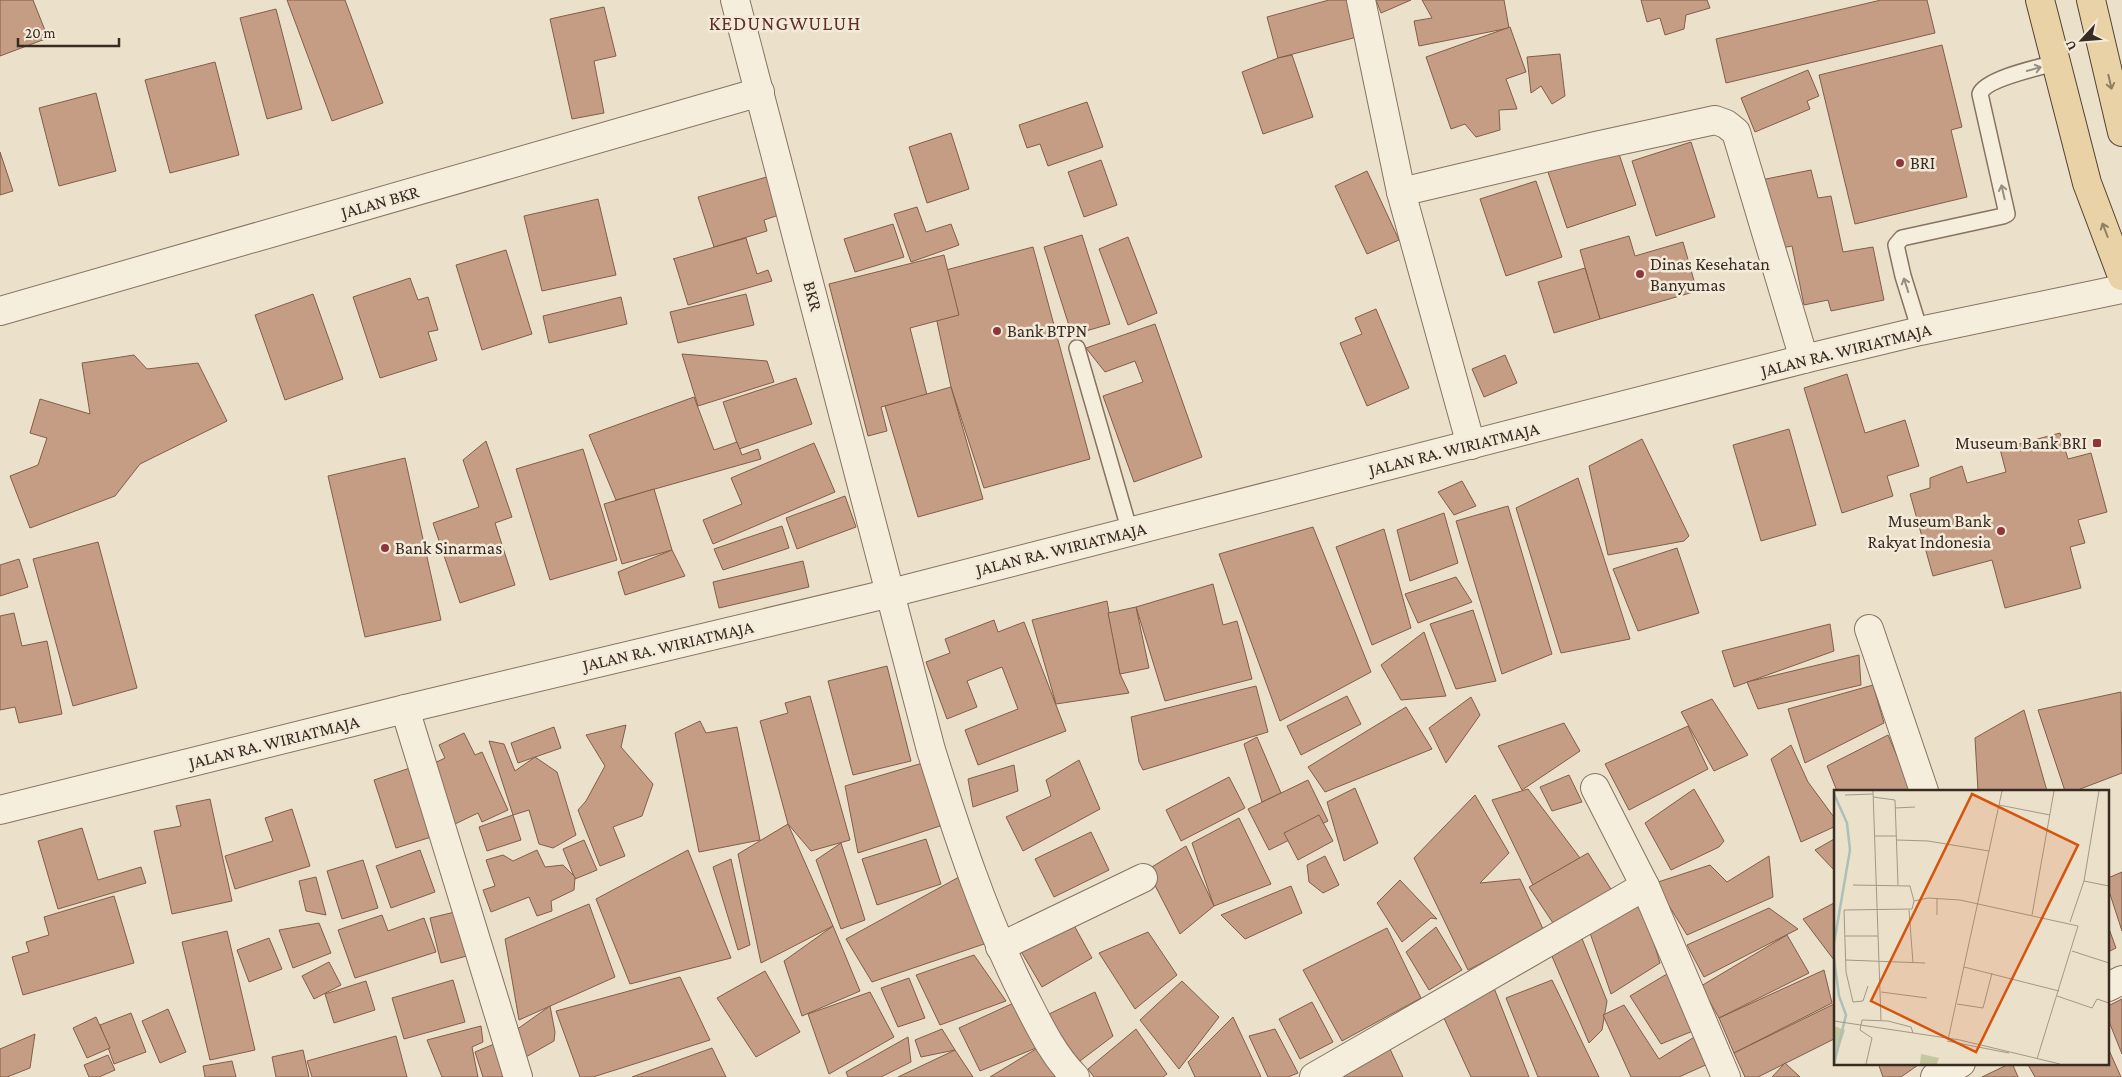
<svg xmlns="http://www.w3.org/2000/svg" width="2122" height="1077" viewBox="0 0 2122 1077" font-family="'Crimson Pro',serif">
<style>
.building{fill:#c59d84;stroke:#835d48}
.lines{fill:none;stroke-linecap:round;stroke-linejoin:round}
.service-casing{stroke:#867360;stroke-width:18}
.minor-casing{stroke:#867360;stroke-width:30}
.primary-casing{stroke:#544233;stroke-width:30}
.service{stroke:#f6eedd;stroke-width:15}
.minor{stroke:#f6eedd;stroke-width:28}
.primary{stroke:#e9d2a6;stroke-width:28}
.oneway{stroke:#978d80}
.oneway2{stroke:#907f64}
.poi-dot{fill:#8f363a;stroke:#f3ead9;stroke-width:2}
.labels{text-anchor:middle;stroke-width:5;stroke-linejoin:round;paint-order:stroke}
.poi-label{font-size:18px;fill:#382c22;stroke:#f3ead9;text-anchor:start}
.street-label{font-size:18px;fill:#382c22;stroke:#f3ead9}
.quarter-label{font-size:20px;letter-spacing:1px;fill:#603026;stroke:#f3ead9}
.inset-river{fill:none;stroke:#aac0b9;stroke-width:2.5}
.inset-road{fill:none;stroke:#a39887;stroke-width:1}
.view{fill:#d6540e;fill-opacity:0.15;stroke:#d6540e;stroke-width:2.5}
.inset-edge{fill:none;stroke:#382c22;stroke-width:2.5}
</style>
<rect width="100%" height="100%" fill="#ebe0ca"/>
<g class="building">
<polygon points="0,0 33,0 48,38 0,56"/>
<polygon points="287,0 345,0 383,103 332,121"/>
<polygon points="1329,0 1348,0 1357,37 1278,58 1267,17"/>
<polygon points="1376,0 1411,0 1381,13"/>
<polygon points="1422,0 1504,0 1509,28 1419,46 1414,21 1432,18"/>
<polygon points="1641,0 1707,0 1710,8 1686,15 1684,29 1665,35 1660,18 1647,22"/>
<polygon points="1881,0 1927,0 1935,33 1726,83 1716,39"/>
<polygon points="604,7 616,56 594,61 604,113 572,119 550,19"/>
<polygon points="276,9 302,109 267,119 240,18"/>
<polygon points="1510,27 1526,72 1506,79 1517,109 1499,110 1500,130 1476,137 1465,124 1451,129 1426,57"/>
<polygon points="1942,45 1962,127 1951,130 1967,197 1855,224 1819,75"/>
<polygon points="1560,54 1565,96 1552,104 1541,86 1531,93 1527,57"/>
<polygon points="1292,55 1313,117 1263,134 1242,72 1278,58"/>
<polygon points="215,62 239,155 170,173 145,80"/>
<polygon points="1808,70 1819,96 1807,101 1810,109 1755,132 1741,98"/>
<polygon points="96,93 116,171 59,186 39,108"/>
<polygon points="1087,102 1103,147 1048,166 1040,144 1027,148 1019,125"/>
<polygon points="951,133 969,189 927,203 909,147"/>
<polygon points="1691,142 1715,217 1656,236 1632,161"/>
<polygon points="1617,148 1636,205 1567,228 1548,172"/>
<polygon points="0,152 13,191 0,195"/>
<polygon points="1101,160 1117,205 1084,217 1068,172"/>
<polygon points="1811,170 1818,198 1831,196 1843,252 1873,247 1884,300 1831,311 1828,300 1804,305 1792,246 1776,249 1761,180"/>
<polygon points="1367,171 1399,240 1367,254 1335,186"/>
<polygon points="770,176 782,214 764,220 767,231 714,247 698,197"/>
<polygon points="1536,181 1562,257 1506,276 1480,199"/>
<polygon points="598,199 616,275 542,291 524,216"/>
<polygon points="917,207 926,232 951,224 959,245 911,262 894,214"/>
<polygon points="893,224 904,257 855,272 844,239"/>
<polygon points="1082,235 1110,324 1072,335 1044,247"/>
<polygon points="1629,236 1635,256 1683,242 1697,291 1600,319 1580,250"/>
<polygon points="1128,237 1157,313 1128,325 1099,249"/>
<polygon points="746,238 757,274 768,270 772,281 688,305 674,259 673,259"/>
<polygon points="1033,247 1090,459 984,488 951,387 927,275"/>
<polygon points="506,250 532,334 482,350 456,265"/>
<polygon points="944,255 959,315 910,328 927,395 881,407 887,431 868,436 829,284"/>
<polygon points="1585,268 1600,319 1554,333 1538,282"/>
<polygon points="410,278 418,300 428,297 438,330 428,332 437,360 380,378 353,297"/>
<polygon points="313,294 343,379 285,400 255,315"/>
<polygon points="746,294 754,325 678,343 670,312"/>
<polygon points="621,297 627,324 549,343 543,316"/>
<polygon points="1376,309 1409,388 1367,406 1340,343 1362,334 1355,318"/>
<polygon points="1155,324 1202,457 1134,482 1103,396 1143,382 1135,361 1105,372 1086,348"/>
<polygon points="682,354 767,361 774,382 698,406"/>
<polygon points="134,355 147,369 198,363 227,421 140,464 115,496 30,528 10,476 38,465 47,438 30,433 40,399 90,414 82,363"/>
<polygon points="1505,355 1517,383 1484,397 1472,369"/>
<polygon points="1847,374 1865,433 1905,420 1919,466 1887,476 1893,496 1842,513 1804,388"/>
<polygon points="796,378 812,424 739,449 723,402"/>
<polygon points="951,387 983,499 918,517 885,406"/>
<polygon points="694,397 714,450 737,442 742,455 758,449 761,459 616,500 589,435"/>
<polygon points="1789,429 1816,525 1761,541 1733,445"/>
<polygon points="2060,433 2068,459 2091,453 2107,512 2078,520 2085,543 2070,547 2081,588 2005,608 1992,560 1933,576 1910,494 1930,488 1930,478 1962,466 1967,483 2006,472 2000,449"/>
<polygon points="1642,439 1689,536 1684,541 1608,555 1589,466"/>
<polygon points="486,441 512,517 495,523 515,585 460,603 433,523 479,507 463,460"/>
<polygon points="814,443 835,492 713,544 703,520 742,504 731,478"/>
<polygon points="583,449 617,560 550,580 516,469"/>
<polygon points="405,458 441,620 365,637 328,476"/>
<polygon points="1578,478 1630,639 1561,653 1516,508"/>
<polygon points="1462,481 1476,506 1454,515 1438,492"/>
<polygon points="654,489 672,550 622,564 604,504"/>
<polygon points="845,496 856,527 797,549 786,518"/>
<polygon points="1508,506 1552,654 1502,674 1456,521"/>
<polygon points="1444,513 1458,563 1410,581 1397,530"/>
<polygon points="782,526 789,548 723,570 714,549"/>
<polygon points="1313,527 1371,672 1280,721 1219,554"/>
<polygon points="1384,529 1411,628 1372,645 1336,547"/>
<polygon points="98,542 137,688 73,706 33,559"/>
<polygon points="1677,548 1699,613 1638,631 1613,569"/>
<polygon points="672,550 685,576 625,595 618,572"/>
<polygon points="19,559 28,587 0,596 0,565"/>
<polygon points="803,561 809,587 719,608 713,582"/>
<polygon points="1456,577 1472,602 1418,623 1405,594"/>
<polygon points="1213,584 1223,625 1237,621 1252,679 1165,701 1136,607"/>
<polygon points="1107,601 1120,674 1129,693 1056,704 1032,620"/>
<polygon points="1136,607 1149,668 1120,674 1108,613"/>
<polygon points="1473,610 1496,681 1456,689 1430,624"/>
<polygon points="14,613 22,646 47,641 62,714 19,723 15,707 0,710 0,616"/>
<polygon points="994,620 998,632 1024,622 1066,731 978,765 965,730 1018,709 1002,667 967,681 977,707 947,719 926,662 950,653 945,639"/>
<polygon points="1830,624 1834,651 1734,687 1722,651"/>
<polygon points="1424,632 1446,696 1401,700 1381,665"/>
<polygon points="1859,655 1861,685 1758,709 1747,682"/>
<polygon points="887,666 911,761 853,775 828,681"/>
<polygon points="1873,685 1884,723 1805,763 1788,709"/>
<polygon points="1256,686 1268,732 1143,770 1139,762 1131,717"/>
<polygon points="2121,692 2122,773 2075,791 2065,791 2038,710"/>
<polygon points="810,696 850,840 811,851 788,824 760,721 788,713 785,703"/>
<polygon points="1347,696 1361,724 1301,755 1287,726"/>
<polygon points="1471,697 1480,715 1446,763 1429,728"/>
<polygon points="1712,699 1748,755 1714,771 1681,712"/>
<polygon points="1406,707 1432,749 1325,792 1308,767"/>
<polygon points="2024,710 2047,791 1978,791 1975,738"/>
<polygon points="700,721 706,733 737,727 760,840 699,852 675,733"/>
<polygon points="1564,723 1580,751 1522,790 1498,746"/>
<polygon points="626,725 621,747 653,784 642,816 613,827 625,856 600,866 578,810 586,801 605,766 586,735"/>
<polygon points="1688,726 1708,769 1629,810 1605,764"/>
<polygon points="554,727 561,748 518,763 511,743"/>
<polygon points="464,733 475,755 482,752 508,810 482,822 478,813 455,824 428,766 445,758 439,745"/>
<polygon points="1888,735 1912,791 1837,791 1827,766"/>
<polygon points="1257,737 1281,793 1262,802 1244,744"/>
<polygon points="489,741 504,744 515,771 535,757 557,772 576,835 553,848 539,844 529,810 513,815"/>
<polygon points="1791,745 1808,782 1836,820 1836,826 1801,842 1771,759"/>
<polygon points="1079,760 1100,809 1023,851 1006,817 1051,796 1046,780"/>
<polygon points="926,762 940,826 858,853 845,786"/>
<polygon points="419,765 441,834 396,848 374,780"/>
<polygon points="1014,765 1018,791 973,807 968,779"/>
<polygon points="1569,775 1582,802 1552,811 1540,787"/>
<polygon points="1229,777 1245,808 1181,841 1166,810"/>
<polygon points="1308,780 1328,821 1269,850 1248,809"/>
<polygon points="1355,788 1378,843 1344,861 1327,802"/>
<polygon points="1528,789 1580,858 1533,885 1492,800"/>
<polygon points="1694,789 1724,841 1719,847 1671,870 1645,823"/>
<polygon points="1475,795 1509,853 1480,883 1520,879 1544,931 1468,970 1414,858"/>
<polygon points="210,799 232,901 172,914 154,831 181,826 176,806"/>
<polygon points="292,809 310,866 235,889 225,856 273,841 265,818"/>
<polygon points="513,815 521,840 487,851 479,827"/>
<polygon points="1319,815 1333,841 1298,860 1284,833"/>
<polygon points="1239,818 1271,884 1214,906 1192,843"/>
<polygon points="788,824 833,926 761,963 738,854"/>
<polygon points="82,828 98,880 141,867 146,883 58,909 38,841"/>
<polygon points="1091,832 1109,870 1054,897 1035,859"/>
<polygon points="1836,838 1836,872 1815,850"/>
<polygon points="926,839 941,884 877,905 862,859"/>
<polygon points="584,840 597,870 575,879 563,849"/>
<polygon points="841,843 865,920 841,929 816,860"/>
<polygon points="1186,846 1214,906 1180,934 1147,870"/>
<polygon points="420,850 435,892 391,908 376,866"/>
<polygon points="537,850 545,867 563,865 575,877 574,890 551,901 552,911 537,916 529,897 491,912 483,890 495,886 486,860 503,855 513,861"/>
<polygon points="688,850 731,958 630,984 596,899"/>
<polygon points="1588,853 1614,894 1555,926 1529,887"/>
<polygon points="1325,856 1339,885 1323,893 1309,882 1307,865"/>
<polygon points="1769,856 1773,897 1687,935 1655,883 1710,865 1727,882"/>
<polygon points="731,859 750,945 738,950 713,867"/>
<polygon points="363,860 378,908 342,919 327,871"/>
<polygon points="2122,872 2122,931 2108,888 2108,878"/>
<polygon points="316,877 326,915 306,911 299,881"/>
<polygon points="959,877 987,943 872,982 846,939"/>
<polygon points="1400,880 1437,919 1431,918 1402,942 1377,903"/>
<polygon points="1291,886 1302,913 1245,939 1221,915"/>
<polygon points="114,896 134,963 23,995 12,957 29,952 26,942 49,935 44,917"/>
<polygon points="1640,897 1660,963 1611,994 1590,933"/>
<polygon points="1836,902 1836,959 1834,960 1803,919"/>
<polygon points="589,904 615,977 519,1020 505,939"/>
<polygon points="1769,908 1798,929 1704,977 1687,945"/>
<polygon points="463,910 474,954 441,963 430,918"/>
<polygon points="382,915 388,931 424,918 436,952 355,978 338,930"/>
<polygon points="1070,918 1092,958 1042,987 1019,948"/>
<polygon points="319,923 331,953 293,968 279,930"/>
<polygon points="833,926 860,991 802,1016 784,961"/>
<polygon points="2108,926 2116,948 2108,952"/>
<polygon points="1436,927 1462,970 1429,990 1406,952"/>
<polygon points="1387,928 1421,998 1342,1041 1303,970"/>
<polygon points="227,931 255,1050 210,1060 182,942"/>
<polygon points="1148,932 1177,975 1135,1009 1099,953"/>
<polygon points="1787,935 1809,973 1719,1018 1701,986"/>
<polygon points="1581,936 1607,1001 1602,1030 1589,1043 1551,954"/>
<polygon points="269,938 282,969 249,982 237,950"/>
<polygon points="974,955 1006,1001 940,1025 916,975"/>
<polygon points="329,962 341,985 314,999 302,976"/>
<polygon points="1824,970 1832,1003 1734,1053 1719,1018"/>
<polygon points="765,971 800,1032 756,1057 717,998"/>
<polygon points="1672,971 1693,1031 1661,1044 1630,996"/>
<polygon points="680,977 710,1040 593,1077 580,1077 556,1011"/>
<polygon points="909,978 925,1018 898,1027 881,988"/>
<polygon points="453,980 465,1022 404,1039 392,998"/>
<polygon points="1552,980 1599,1077 1538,1077 1506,998"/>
<polygon points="366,981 375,1010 334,1023 325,994"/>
<polygon points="1182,981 1219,1017 1179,1069 1140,1020"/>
<polygon points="1494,988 1529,1077 1471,1077 1443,1016"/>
<polygon points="870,992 894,1037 829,1074 808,1014"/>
<polygon points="1095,992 1113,1036 1076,1064 1049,1014"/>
<polygon points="2122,999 2122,1054 2108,1019 2108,1006"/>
<polygon points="1018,1001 1041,1046 980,1071 959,1028"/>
<polygon points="1312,1002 1333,1042 1300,1059 1279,1019"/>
<polygon points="1836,1003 1836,1038 1758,1077 1745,1077 1734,1053"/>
<polygon points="1624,1005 1659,1059 1696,1036 1710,1063 1679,1077 1631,1077 1603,1015"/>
<polygon points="550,1006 555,1032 554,1041 524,1058 516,1030"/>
<polygon points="168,1009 186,1052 160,1063 142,1021"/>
<polygon points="131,1013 146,1052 114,1064 100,1025"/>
<polygon points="96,1017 110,1048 87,1058 73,1028"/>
<polygon points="1233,1017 1261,1077 1195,1077 1188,1062"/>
<polygon points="481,1026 483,1042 472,1047 478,1077 442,1077 427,1040"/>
<polygon points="942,1029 955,1050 921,1057 915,1040"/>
<polygon points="1136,1029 1167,1074 1163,1077 1094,1077 1088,1069"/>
<polygon points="1275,1029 1298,1073 1288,1077 1268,1077 1249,1036"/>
<polygon points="35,1034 30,1068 7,1077 0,1077 0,1049"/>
<polygon points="396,1036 407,1077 312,1077 307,1061"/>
<polygon points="908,1037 911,1062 881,1077 848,1077 846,1072"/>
<polygon points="499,1042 509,1077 483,1077 475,1052"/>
<polygon points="1041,1046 1061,1077 990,1077"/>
<polygon points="1389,1047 1403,1077 1338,1077"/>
<polygon points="712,1048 726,1077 632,1077"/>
<polygon points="2108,1048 2121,1077 2035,1077 2027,1063 2108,1063"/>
<polygon points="303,1050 309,1077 276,1077 272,1057"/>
<polygon points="955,1050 973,1077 898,1077"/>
<polygon points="108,1055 115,1070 99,1077 89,1077 84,1065"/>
<polygon points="232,1061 236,1077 205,1077 203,1066"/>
<polygon points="1785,1063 1800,1077 1772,1077"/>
<polygon points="1878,1063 1921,1063 1901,1077 1883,1077"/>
<polygon points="2012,1063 2018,1077 1982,1077 2011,1063"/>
</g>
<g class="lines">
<g class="service-casing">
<g id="service">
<path d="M1920,331L1903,276L1896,245L1902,238L2003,216L2007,214L1980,94C1985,79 2040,67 2055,63"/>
<polyline points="1077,348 1130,532"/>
</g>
</g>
<g class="minor-casing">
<g id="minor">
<path d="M735,0L931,750C957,833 984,916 1023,994C1038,1023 1052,1054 1075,1077"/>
<polyline points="1361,0 1401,192 1471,445"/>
<polyline points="1401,192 1595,146 1715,120 1726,124 1736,132 1804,359"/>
<polyline points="0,311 760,92"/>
<polyline points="1869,629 1924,791"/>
<polyline points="405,709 518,1077"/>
<polyline points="1595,788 1645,886 1726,1077"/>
<polyline points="0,810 405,709 891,593 1804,359 1920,331 2122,289"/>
<polyline points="1000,947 1143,878"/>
<polyline points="2108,987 2122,980"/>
<polyline points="1314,1077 1645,886"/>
<polyline points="1935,1077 1961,1063"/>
</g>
</g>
<g class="primary-casing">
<g id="primary">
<polyline points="2040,0 2087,183 2122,276"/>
<polyline points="2091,0 2122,132"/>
</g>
</g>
<use href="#service" class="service"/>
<use href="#minor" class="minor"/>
<use href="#primary" class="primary"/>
</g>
<defs><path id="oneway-shaft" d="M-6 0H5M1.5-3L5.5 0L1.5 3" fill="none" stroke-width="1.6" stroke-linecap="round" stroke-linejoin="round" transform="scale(1.25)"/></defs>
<g class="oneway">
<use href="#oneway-shaft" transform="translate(2034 69) rotate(-15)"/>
<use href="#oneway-shaft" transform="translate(2003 192) rotate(-103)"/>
<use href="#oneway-shaft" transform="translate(1906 285) rotate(-108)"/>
</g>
<g class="oneway2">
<use href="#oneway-shaft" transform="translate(2110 82) rotate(77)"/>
<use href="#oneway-shaft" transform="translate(2105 230) rotate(-111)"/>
</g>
<g class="poi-dot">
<circle cx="1900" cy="163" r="5"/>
<circle cx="1640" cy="274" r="5"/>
<circle cx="997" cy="331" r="5"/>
<rect x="2092" y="438" width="10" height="10" rx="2.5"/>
<circle cx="2001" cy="531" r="5"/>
<circle cx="385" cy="548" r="5"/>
</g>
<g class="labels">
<g class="poi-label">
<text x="1910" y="169">BRI</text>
<text x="1650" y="270">Dinas Kesehatan<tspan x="1650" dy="21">Banyumas</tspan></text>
<text x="1007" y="337">Bank BTPN</text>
<text x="2087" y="449" text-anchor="end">Museum Bank BRI</text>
<text x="1991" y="527" text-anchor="end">Museum Bank<tspan x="1991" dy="21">Rakyat Indonesia</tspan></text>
<text x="395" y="554">Bank Sinarmas</text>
</g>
<g class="street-label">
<text transform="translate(380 202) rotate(-16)" y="6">JALAN BKR</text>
<text transform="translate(813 296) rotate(75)" y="6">BKR</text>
<text transform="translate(1846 350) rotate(-14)" y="6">JALAN RA. WIRIATMAJA</text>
<text transform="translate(1454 449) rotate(-14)" y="6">JALAN RA. WIRIATMAJA</text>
<text transform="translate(1061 549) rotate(-14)" y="6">JALAN RA. WIRIATMAJA</text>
<text transform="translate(668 646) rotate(-13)" y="6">JALAN RA. WIRIATMAJA</text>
<text transform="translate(274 742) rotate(-14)" y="6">JALAN RA. WIRIATMAJA</text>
</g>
<g class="quarter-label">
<text x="785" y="30">KEDUNGWULUH</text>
</g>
</g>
<g transform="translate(1834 790)">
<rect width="275" height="275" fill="#ebe0ca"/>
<path d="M0,236L11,240L0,274ZM87,264L105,268L103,274H86Z" fill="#c5c89f"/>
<path class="inset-river" d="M0,4L13,33L16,60L0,153M0,169L5,206L12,225L0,274"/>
<path class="inset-road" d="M39,1L47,230M11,5L39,4M39,7L61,10L64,95M165,15L216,25M61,18L81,17M41,46H62M63,50L94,51L155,61M250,91L275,96M19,95L76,96L80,111L94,108L126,110L244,136L203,269M75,120L79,173M103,125V108M198,125L220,1M236,132L250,91L265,1M11,146H44M238,161L275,173M11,170L91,173M130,177L225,201M34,196L29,211L19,212L12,182L10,120L78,119L80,111M47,202L93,208M223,206L258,218L263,209L275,213M123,214L149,218L158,183M0,231L126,250L226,274M114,250L168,1M113,251L175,263M32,274L38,248L26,240L28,230L54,231L77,237L79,243"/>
<path class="view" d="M138,4L244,55L142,262L37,211Z"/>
<rect width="275" height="275" class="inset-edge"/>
</g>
<g transform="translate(2082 40) rotate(244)" stroke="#f3ead9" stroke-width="4" paint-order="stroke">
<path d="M0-4L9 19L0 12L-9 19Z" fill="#382c22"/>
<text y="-8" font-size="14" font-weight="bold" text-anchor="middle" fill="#382c22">U</text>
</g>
<path d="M18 38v8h101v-8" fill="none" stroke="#382c22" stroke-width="2.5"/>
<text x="25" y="38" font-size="15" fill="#382c22" stroke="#f3ead9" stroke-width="4" paint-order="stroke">20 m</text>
</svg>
